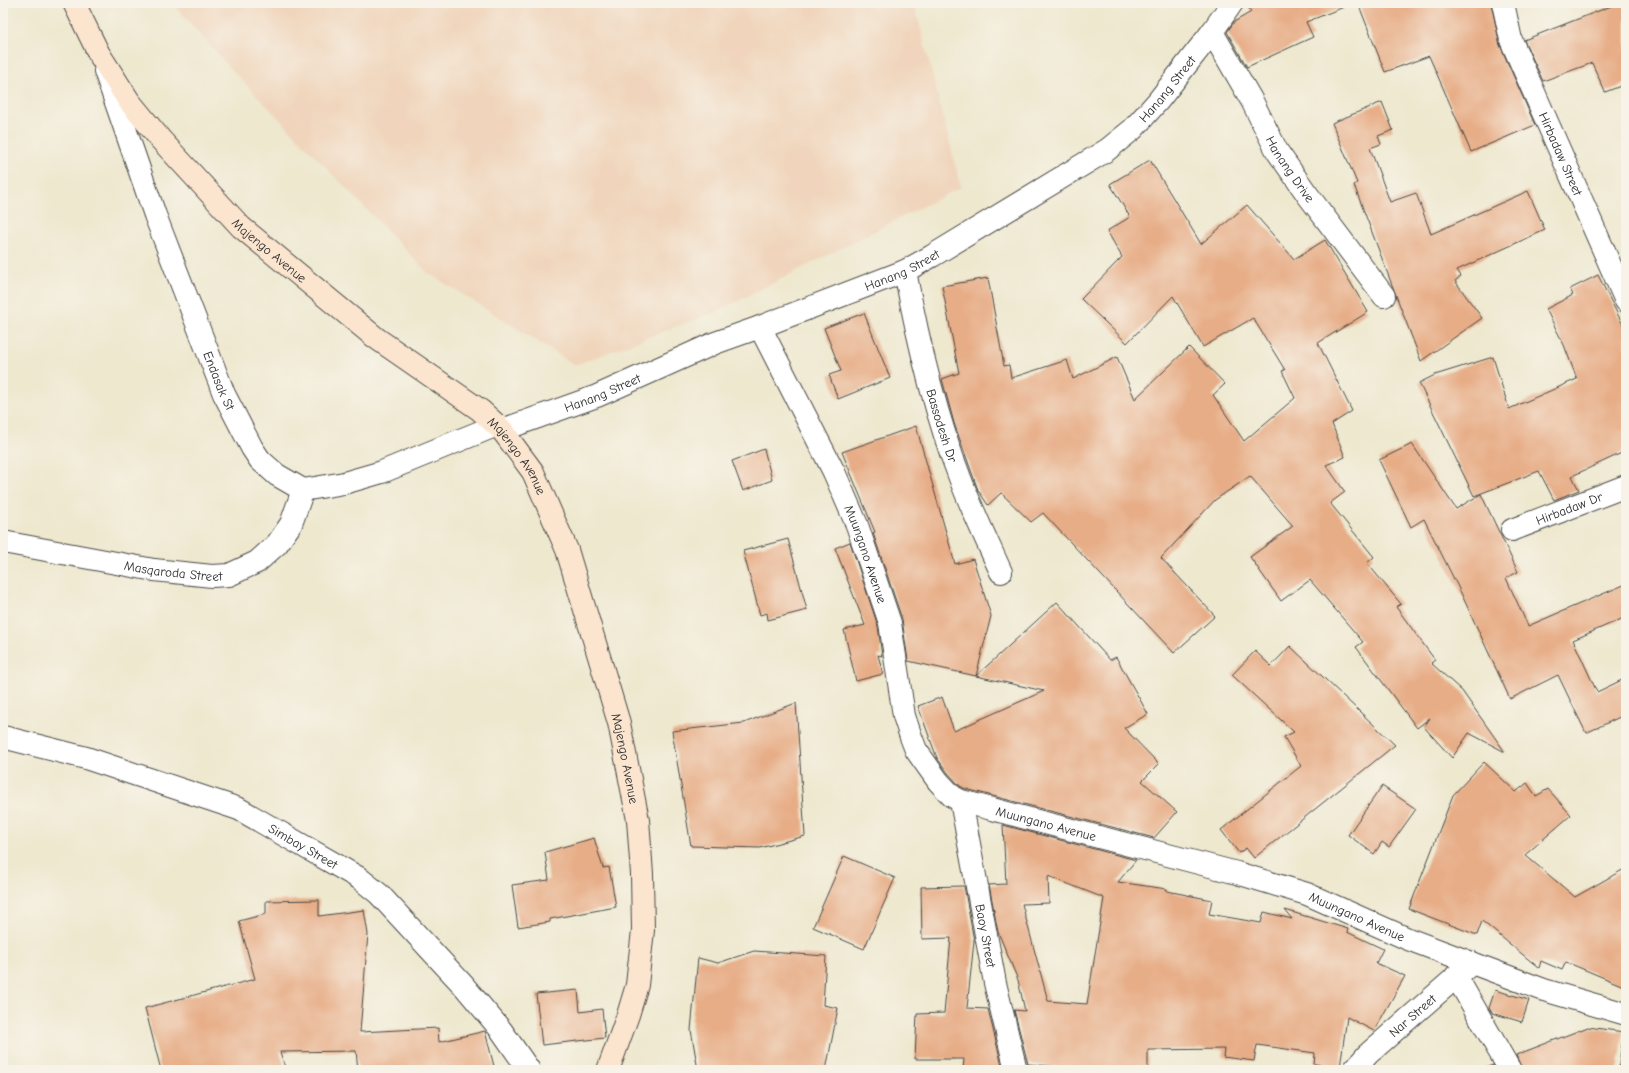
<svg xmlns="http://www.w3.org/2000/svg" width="1629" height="1073" viewBox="0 0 1629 1073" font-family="'Comic Neue',sans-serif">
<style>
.built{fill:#f0d5bc}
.building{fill:#e7ad87;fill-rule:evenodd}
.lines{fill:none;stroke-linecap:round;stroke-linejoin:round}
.street-casing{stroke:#484744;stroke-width:24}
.secondary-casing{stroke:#484744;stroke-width:24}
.street{stroke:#fff;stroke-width:22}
.secondary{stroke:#fbe5cf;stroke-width:22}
.labels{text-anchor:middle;stroke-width:4;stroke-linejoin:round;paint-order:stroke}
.street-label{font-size:13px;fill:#2b2b2b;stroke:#f7f3e8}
</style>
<rect width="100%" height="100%" fill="#f7f3e8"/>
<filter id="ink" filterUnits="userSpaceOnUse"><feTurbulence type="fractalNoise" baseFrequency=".025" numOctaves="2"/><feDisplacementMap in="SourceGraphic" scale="8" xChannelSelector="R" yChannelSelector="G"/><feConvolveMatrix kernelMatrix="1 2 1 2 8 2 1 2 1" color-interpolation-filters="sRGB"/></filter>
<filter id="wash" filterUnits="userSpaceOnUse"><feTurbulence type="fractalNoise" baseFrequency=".012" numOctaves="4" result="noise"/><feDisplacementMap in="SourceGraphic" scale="16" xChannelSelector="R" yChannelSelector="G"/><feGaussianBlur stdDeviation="0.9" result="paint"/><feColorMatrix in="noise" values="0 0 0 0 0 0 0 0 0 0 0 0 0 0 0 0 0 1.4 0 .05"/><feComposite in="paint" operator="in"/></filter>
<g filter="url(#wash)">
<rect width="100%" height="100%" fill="#eee8cf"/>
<polygon class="built" points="172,3 914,3 961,187 720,310 575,365 427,272 235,73"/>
<g id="blocks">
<g class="building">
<polygon points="1247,3 1349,3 1349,5 1306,22 1313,37 1247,67 1227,32 1234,22 1251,12"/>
<polygon points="1358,3 1491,3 1500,45 1535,125 1471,152 1429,56 1385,72"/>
<polygon points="1619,3 1626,3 1626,84 1605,92 1592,63 1543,81 1524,40"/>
<polygon points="1382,102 1393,130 1378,136 1381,144 1370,148 1390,202 1416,193 1431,234 1528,191 1545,230 1457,270 1461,276 1455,281 1482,318 1421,361 1354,185 1357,183 1332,123"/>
<polygon points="1150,160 1201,244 1247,205 1294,259 1325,240 1368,312 1318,343 1352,411 1332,424 1345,457 1326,465 1345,492 1330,503 1374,557 1367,563 1401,604 1396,607 1435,660 1431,663 1462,691 1505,752 1469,733 1452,758 1424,727 1430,718 1417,728 1356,647 1363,642 1310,580 1281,601 1250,557 1293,526 1250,476 1215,500 1161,558 1215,616 1174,653 1043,513 1031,522 1001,493 988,505 978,490 954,423 942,379 959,373 942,286 988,278 1004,366 1009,365 1011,378 1067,360 1073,379 1117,357 1135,399 1189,347 1225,384 1213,395 1244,441 1295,398 1282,371 1285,370 1253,318 1203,347 1173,296 1127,343 1081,299 1122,257 1107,231 1130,217 1110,184"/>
<polygon points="1598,275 1626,331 1626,451 1572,476 1579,490 1554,500 1539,471 1474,496 1419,383 1435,375 1493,357 1509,409 1577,379 1564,345 1546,309 1573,295 1570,289"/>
<polygon points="864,313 890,378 838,399 829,375 841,371 824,328"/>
<polygon points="916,426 955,564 973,559 991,616 976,676 908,661 902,619 873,533 875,532 842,452"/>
<polygon points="1412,444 1456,509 1481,494 1518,572 1506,578 1528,626 1626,584 1626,617 1573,640 1597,692 1626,678 1626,714 1586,733 1558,675 1510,699 1461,593 1424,519 1411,527 1379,460"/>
<polygon points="764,449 772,480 743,491 732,461"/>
<polygon points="788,539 807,610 768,620 767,613 760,615 743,551"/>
<polygon points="850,542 878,626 882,656 878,655 883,674 856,681 844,630 865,625 835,548"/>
<polygon points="1057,602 1110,660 1116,657 1148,714 1124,728 1159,764 1142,781 1177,812 1154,838 966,789 960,786 948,773 937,758 918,706 942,697 954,731 1044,691 976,676"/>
<polygon points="1290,646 1395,745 1254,858 1246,848 1239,853 1221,830 1301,766 1284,737 1294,732 1232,675 1255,651 1271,666"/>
<polygon points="796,703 805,836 760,848 691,846 672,731 744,723"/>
<polygon points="1484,762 1516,792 1527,783 1536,796 1548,789 1571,815 1525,855 1575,897 1626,868 1626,987 1566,962 1562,970 1541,961 1539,968 1482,921 1477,935 1409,909 1453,795"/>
<polygon points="1382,786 1416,809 1389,847 1382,842 1374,854 1348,835"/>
<path d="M1003,825L1136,860L1118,882L1167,889V891L1212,900L1209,914L1261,923L1264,912L1292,919L1285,910L1348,929L1347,932L1383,949L1376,963L1405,976L1374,1031L1347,1017L1340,1067L1314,1064L1315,1053L1257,1045L1254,1061L1223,1057L1224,1049L1148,1050V1070H1091L1028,1064L1014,1010L1025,1011L1018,980L998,932L989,885L1006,884ZM1048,876L1104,898L1087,1004L1048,1001L1022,904L1049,903Z"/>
<polygon points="594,838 603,868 609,867 616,907 550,919 550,922 518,927 512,885 549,880 545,852"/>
<polygon points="844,856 895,878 864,949 813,927"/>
<polygon points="964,886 974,941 967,1008 988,1009 1003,1070 963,1070 964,1059 915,1059 917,1014 944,1013 951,938 922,939 921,887"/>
<polygon points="319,900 319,916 364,910 368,934 360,1032 438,1028 439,1042 485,1031 495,1070 358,1070 356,1051 280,1052 286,1070 161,1070 145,1008 255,979 239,921 266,914 266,901"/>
<polygon points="754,951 826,956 823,1005 838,1008 826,1070 698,1070 691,1030 698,958 718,963"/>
<polygon points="578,990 580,1012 602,1009 605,1038 542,1045 536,994"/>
<polygon points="1495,990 1529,1000 1522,1022 1492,1013 1489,1008"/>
<polygon points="1588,1027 1624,1032 1618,1070 1522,1070 1516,1055"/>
<polygon points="1493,1065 1496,1070 1483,1070 1483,1069"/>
</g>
</g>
</g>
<g filter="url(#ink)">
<use href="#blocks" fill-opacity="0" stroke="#484744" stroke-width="1"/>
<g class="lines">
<g class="street-casing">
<g id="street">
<path id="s1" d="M1503,3L1511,40L1626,301"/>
<path id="s2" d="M1212,32L1252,101L1277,151L1307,194L1384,296"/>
<path id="s3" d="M105,71L155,215L224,394L252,448L260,460L277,475L303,490L344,483L382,472L497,425"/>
<path id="s4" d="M905,271C918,341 934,411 960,478C972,510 987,541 1001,572"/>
<path id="s5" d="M760,327L834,472L857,525L890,623L904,716L911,737L916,750L938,781L952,796L961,801L1237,873L1307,894L1408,939L1544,990L1626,1014"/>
<path id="s6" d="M502,430L597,396L715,343L760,327L905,271L932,256L1107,150L1133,129L1158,101L1212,32L1232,3"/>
<path id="s7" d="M1512,530L1626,486"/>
<path id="s8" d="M3,542L154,570L212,576L229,575L257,562L277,544L291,524L303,490"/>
<path id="s9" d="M3,737L86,758L239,809L359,878L379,894L464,986L501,1030L529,1070"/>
<path id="s10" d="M961,801L995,983L1016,1070"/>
<polyline points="1456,976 1510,1070"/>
<path id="s11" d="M1354,1070L1368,1054L1472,963"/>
</g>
</g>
<g class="secondary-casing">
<g id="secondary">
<path id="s12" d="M74,3L99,54L129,101L161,140L241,227L376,338L480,410L502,430L533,472L567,550L619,723L638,820L642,874L643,930L637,985L628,1015L608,1070"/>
</g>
</g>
<use href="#street" class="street"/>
<use href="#secondary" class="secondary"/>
</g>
</g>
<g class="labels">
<g class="street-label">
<text dy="5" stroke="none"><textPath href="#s6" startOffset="755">Hanang Street</textPath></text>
<text dy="5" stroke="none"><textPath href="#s1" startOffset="162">Hirbadaw Street</textPath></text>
<text dy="5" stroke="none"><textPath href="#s2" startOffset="158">Hanang Drive</textPath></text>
<text dy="5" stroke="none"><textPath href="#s12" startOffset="318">Majengo Avenue</textPath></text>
<text dy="5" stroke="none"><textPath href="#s6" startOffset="431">Hanang Street</textPath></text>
<text dy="5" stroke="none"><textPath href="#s3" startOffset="330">Endasak St</textPath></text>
<text dy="5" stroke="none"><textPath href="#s6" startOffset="107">Hanang Street</textPath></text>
<text dy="5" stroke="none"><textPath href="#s4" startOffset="159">Bassodesh Dr</textPath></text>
<text dy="5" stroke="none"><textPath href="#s12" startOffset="642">Majengo Avenue</textPath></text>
<text dy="5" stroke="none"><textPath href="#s7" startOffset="61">Hirbadaw Dr</textPath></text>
<text dy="5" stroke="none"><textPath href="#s5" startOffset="251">Muungano Avenue</textPath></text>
<text dy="5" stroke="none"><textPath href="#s8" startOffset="173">Masqaroda Street</textPath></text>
<text dy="5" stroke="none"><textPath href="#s12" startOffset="966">Majengo Avenue</textPath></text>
<text dy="5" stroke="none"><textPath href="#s5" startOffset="611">Muungano Avenue</textPath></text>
<text dy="5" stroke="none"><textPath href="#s9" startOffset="321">Simbay Street</textPath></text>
<text dy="5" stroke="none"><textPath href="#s5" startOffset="936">Muungano Avenue</textPath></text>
<text dy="5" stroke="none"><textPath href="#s10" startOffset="137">Baoy Street</textPath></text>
<text dy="5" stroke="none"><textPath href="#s11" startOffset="80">Nar Street</textPath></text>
</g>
</g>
<rect width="1629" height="1073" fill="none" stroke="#f7f3e8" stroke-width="16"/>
</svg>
